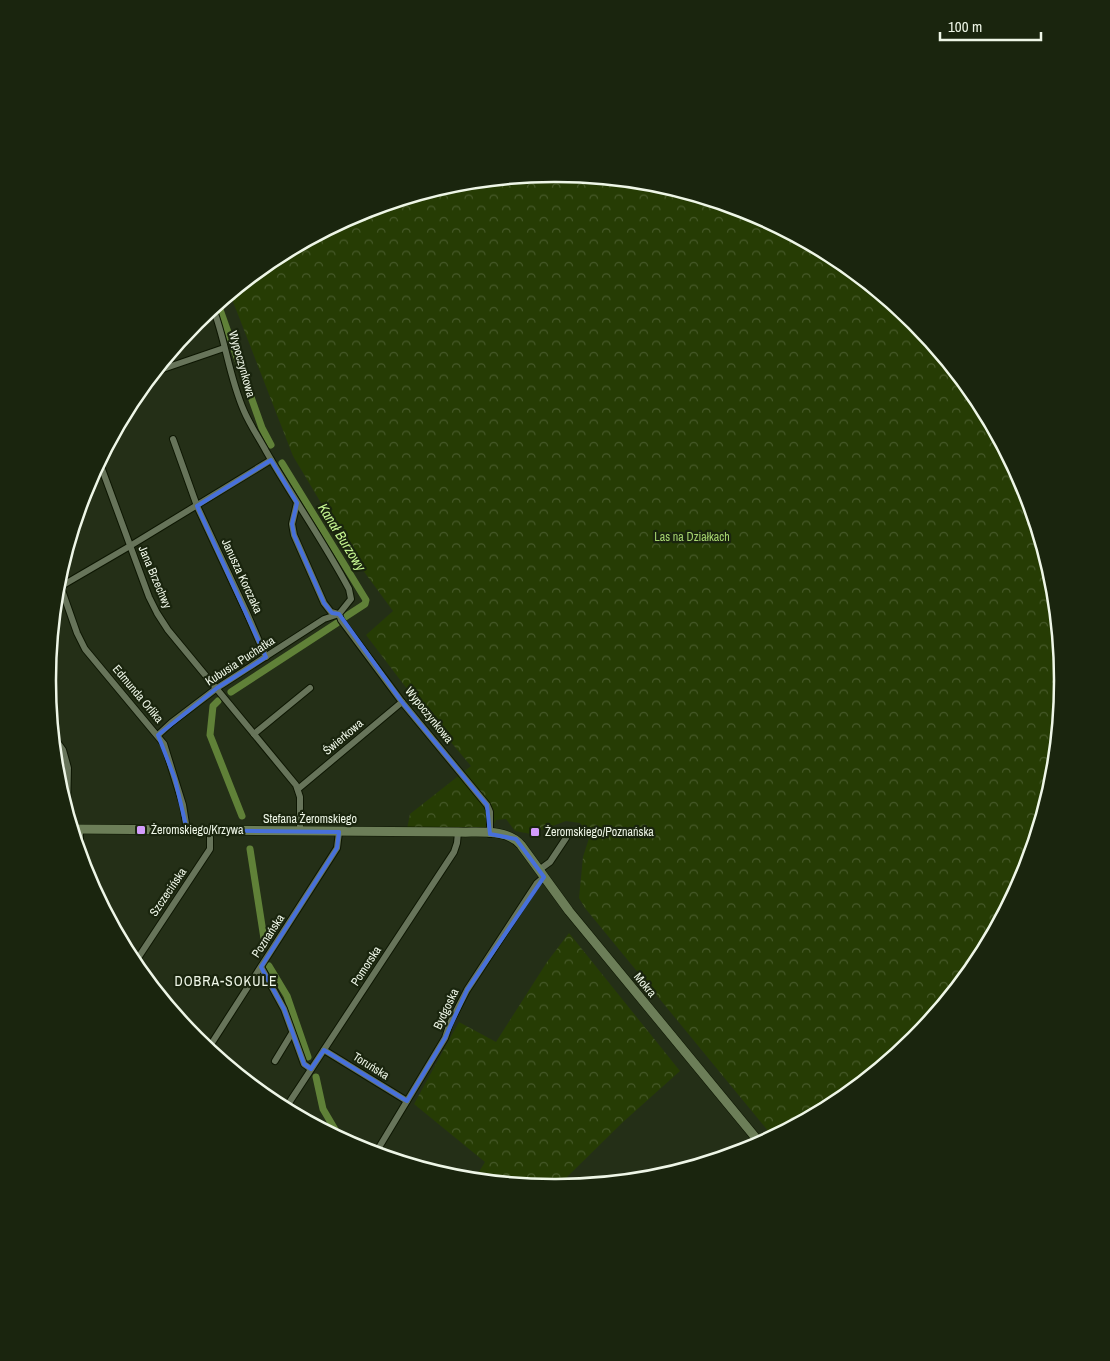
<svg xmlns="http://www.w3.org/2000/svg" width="1110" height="1361" viewBox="0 0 1110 1361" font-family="'Archivo Narrow',sans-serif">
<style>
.forest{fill:url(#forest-crowns)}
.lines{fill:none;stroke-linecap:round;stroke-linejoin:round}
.canal{stroke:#608138;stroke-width:7}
.street-casing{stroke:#0d1602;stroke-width:8}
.secondary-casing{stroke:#0d1602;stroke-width:10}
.street{stroke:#67745a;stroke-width:6}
.secondary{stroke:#6c7e58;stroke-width:9}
.marked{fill:none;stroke:#4770db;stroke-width:4;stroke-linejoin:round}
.poi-dot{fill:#d39cfc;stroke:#1a250e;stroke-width:2}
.labels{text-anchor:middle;stroke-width:4.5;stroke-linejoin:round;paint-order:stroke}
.street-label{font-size:12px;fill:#eef6e7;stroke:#1a250e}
.park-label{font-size:12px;fill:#a6d470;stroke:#1a250e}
.poi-label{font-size:12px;fill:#eef6e7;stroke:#1a250e;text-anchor:start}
.water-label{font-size:14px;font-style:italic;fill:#c6f691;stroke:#1a250e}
.neighbourhood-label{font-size:14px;letter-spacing:1px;fill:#eef6e7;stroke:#1a250e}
.rim{fill:none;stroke:#eef6e7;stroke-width:2.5}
</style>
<defs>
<pattern id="forest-crowns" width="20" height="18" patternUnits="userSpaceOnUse" patternTransform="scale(1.25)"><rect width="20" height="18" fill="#263c04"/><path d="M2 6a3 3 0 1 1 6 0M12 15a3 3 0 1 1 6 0" fill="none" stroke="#465929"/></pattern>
</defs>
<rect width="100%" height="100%" fill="#242f17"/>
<g class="forest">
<polygon points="555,173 654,183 749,212 837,259 914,322 977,399 1024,487 1053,582 1062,681 1053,780 1024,875 977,963 914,1040 837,1103 773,1137 585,908 579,898 583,857 590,835 580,823 566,821 531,834 515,831 506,819 496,820 491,830 407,829 410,814 471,766 417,702 366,635 393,611 354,558 293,456 230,294 273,258 361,212 456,183"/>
<polygon points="569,933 680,1071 623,1122 567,1177 570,1187 555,1188 474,1180 485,1162 414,1104 459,1022 496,1042 547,962"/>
</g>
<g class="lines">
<g class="canal">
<polyline points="218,304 262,428 271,445"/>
<polyline points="282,463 366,600 365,604 345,617"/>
<polyline points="231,692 337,623"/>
<polyline points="218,701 213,706 210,735 242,816"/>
<polyline points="250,849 265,945"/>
<polyline points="269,966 287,996 308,1057"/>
<polyline points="316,1077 323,1109 340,1138"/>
</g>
<g class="street-casing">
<g id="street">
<path d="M213,308C226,342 229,377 244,411C250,425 259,438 266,451C293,498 324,542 349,589L351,599L339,614L341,620L402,702L487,805L490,812V834"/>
<polyline points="147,381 157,371 224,348"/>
<polyline points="173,439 197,506 246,611 266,657"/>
<polyline points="99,461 149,597 157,613 168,630 296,785 300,797 300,831"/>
<polyline points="297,503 292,524 294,535 324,603 331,612 338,614"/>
<polyline points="58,579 77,633 85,649 164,744 183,805 187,830"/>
<polyline points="58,588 130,546 271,460"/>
<polyline points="254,734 310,688"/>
<polyline points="158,735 171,723 217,688 324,619 339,614"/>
<polyline points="53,736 63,750 68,768 67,811"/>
<polyline points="298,789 402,702"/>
<polyline points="80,855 80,829"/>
<polyline points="539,870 550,862 566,838"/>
<polyline points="134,964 210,849 210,830"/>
<polyline points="261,967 284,1009 304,1064 311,1069"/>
<polyline points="208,1049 337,848 339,832"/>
<polyline points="324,1050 407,1101"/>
<polyline points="275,1061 292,1033"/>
<polyline points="285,1109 454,852 457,843 458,832"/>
<polyline points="375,1154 445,1038 450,1023 467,990 537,883 544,877"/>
</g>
</g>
<g class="secondary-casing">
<path id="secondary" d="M72,829L458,832C477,833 507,828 521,845L569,911L760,1143"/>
</g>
<use href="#street" class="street"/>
<use href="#secondary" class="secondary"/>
</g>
<path class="marked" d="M271,460L297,503L292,524L294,535L324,603L332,613L339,614L402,702L487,805L490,834L516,839L544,877L467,990L445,1038L407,1101L324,1050L311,1069L304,1064L284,1009L261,967L337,848L339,832L187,830L175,779L158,735L217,688L266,657L197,506Z"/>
<g class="poi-dot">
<rect x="136" y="825" width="10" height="10" rx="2.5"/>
<rect x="530" y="827" width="10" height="10" rx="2.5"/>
</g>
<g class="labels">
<g class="street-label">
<text transform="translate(242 364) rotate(74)" y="4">Wypoczynkowa</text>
<text transform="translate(242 576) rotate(65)" y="4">Janusza Korczaka</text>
<text transform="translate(155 577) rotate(67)" y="4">Jana Brzechwy</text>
<text transform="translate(240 661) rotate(-33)" y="4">Kubusia Puchatka</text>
<text transform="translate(138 694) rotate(50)" y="4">Edmunda Orlika</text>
<text transform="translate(429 715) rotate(51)" y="4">Wypoczynkowa</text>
<text transform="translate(343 737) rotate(-40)" y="4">Świerkowa</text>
<text x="310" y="823">Stefana Żeromskiego</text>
<text transform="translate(168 892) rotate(-56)" y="4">Szczecińska</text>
<text transform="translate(268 936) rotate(-57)" y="4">Poznańska</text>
<text transform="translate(366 966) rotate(-57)" y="4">Pomorska</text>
<text transform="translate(645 985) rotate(50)" y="4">Mokra</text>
<text transform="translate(446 1009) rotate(-65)" y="4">Bydgoska</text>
<text transform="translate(371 1066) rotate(32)" y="4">Toruńska</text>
</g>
<g class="park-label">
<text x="692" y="541">Las na Działkach</text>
</g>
<g class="poi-label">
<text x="151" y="834">Żeromskiego/Krzywa</text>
<text x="545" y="836">Żeromskiego/Poznańska</text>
</g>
<g class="water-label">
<text transform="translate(342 537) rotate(58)" y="5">Kanał Burzowy</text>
</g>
<g class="neighbourhood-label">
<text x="226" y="986">DOBRA-SOKULE</text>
</g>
</g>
<path d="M0 0H1110V1361H0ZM554 182H556A498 498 0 0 1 1054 680V681A498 498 0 0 1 556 1179H554A498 498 0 0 1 56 681V680A498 498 0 0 1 554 182Z" fill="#1a250e" fill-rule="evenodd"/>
<path class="rim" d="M554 182H556A498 498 0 0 1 1054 680V681A498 498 0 0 1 556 1179H554A498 498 0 0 1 56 681V680A498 498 0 0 1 554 182Z"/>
<path d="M940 32v8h101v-8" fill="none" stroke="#eef6e7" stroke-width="2.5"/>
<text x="948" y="32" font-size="15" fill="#eef6e7" stroke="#1a250e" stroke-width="4" paint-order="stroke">100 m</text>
</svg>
